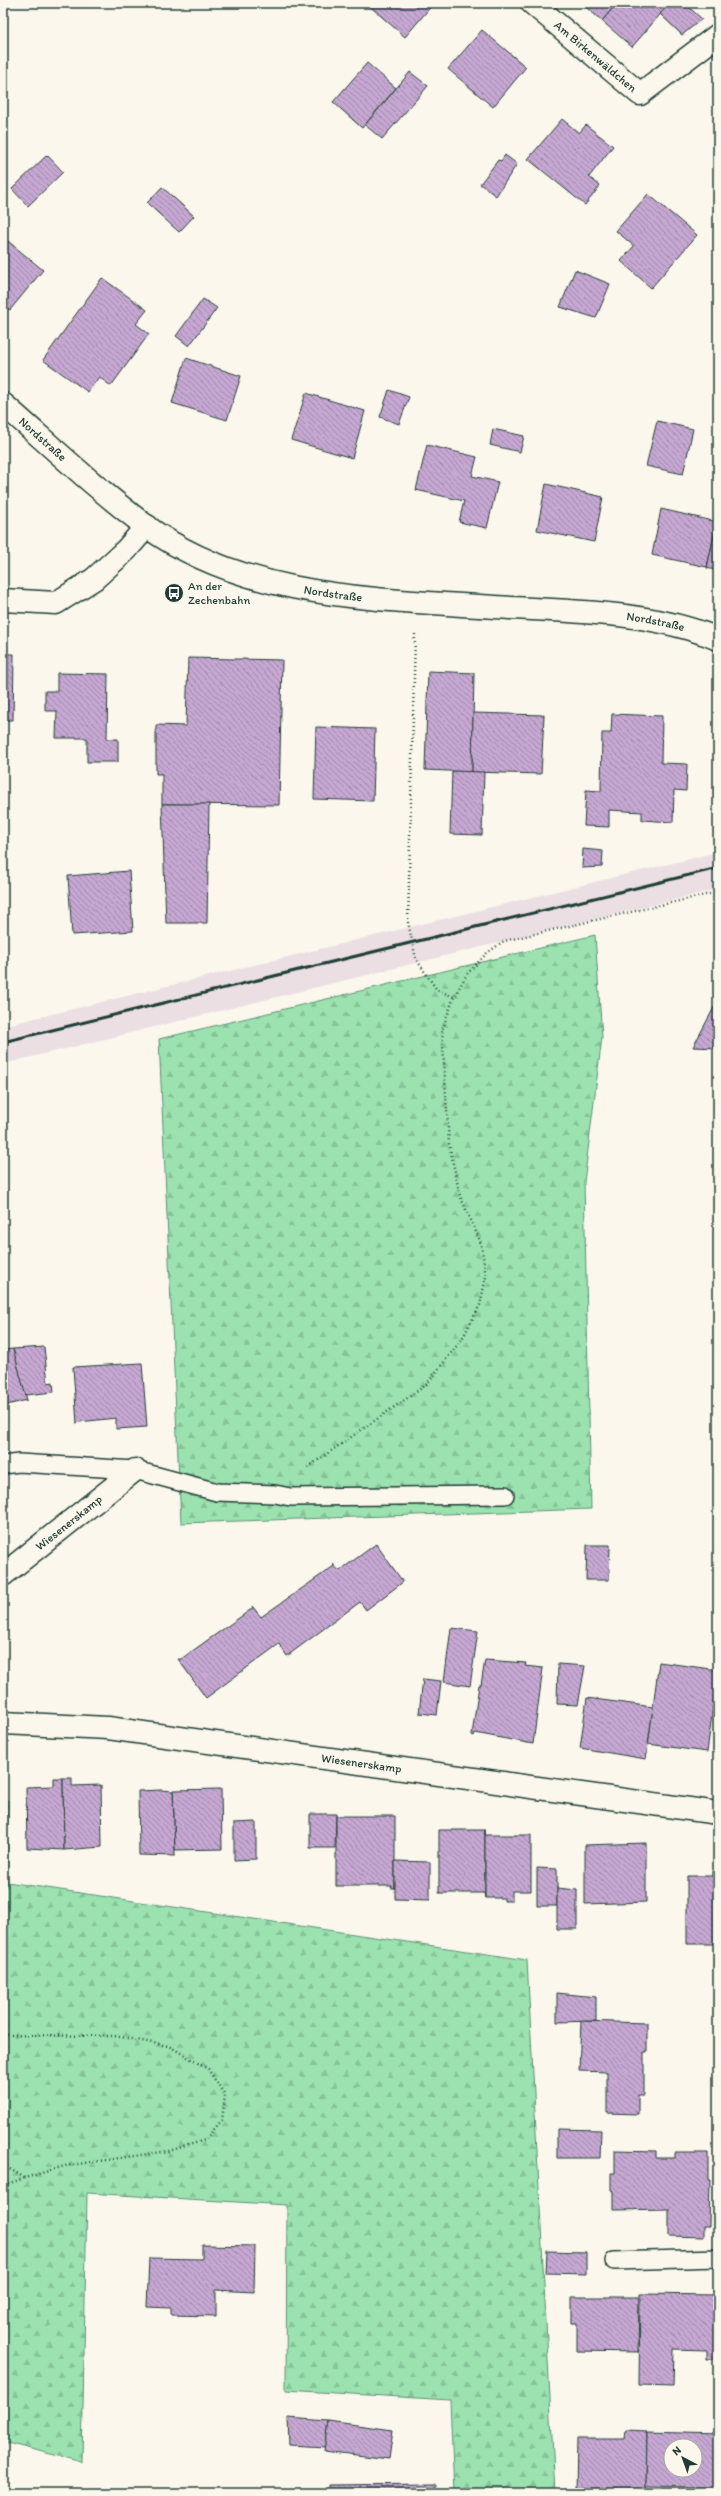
<svg xmlns="http://www.w3.org/2000/svg" width="721" height="2496" viewBox="0 0 721 2496" font-family="Itim,sans-serif">
<style>
.built{fill:#ebdfe4}
.forest{fill:url(#forest-firs);stroke:#5d9072}
.building{fill:url(#building-back-hatch);stroke:#1f3d34;fill-rule:evenodd}
.lines{fill:none;stroke-linecap:round;stroke-linejoin:round}
.lane-casing{stroke:#1f3d34;stroke-width:20}
.street-casing{stroke:#1f3d34;stroke-width:25}
.path{stroke:#1f3d34;stroke-width:2.5;stroke-dasharray:1 3;stroke-linecap:butt}
.lane{stroke:#fbf7ec;stroke-width:17}
.street{stroke:#fbf7ec;stroke-width:22}
.rail{stroke:#1f3d34;stroke-width:3}
.labels{text-anchor:middle;stroke-width:3;stroke-linejoin:round;paint-order:stroke}
.street-label{font-size:12px;fill:#1f3d34;stroke:#fbf7ec}
.poi-label{font-size:12px;fill:#1f3d34;stroke:#fbf7ec;text-anchor:start}
</style>
<defs>
<pattern id="forest-firs" width="22" height="20" patternUnits="userSpaceOnUse"><rect width="22" height="20" fill="#9be2b0"/><path d="M5 1l3.5 6h-7zM16 11l3.5 6h-7z" fill="#85c398"/></pattern>
<pattern id="building-back-hatch" width="6" height="6" patternUnits="userSpaceOnUse"><rect width="6" height="6" fill="#c6a7d2"/><path d="M-1 5l2 2M0 0l6 6M5-1l2 2" fill="none" stroke="#a089ab"/></pattern>
</defs>
<rect width="100%" height="100%" fill="#fbf7ec"/>
<filter id="ink" filterUnits="userSpaceOnUse"><feTurbulence type="fractalNoise" baseFrequency=".025" numOctaves="2"/><feDisplacementMap in="SourceGraphic" scale="8" xChannelSelector="R" yChannelSelector="G"/><feConvolveMatrix kernelMatrix="1 2 1 2 8 2 1 2 1" color-interpolation-filters="sRGB"/></filter>
<g filter="url(#ink)">
<polygon class="built" points="718,852 718,889 3,1064 3,1026"/>
<g class="forest">
<polygon points="595,935 602,1037 584,1182 591,1509 181,1523 159,1039"/>
<polygon points="3,1800 8,1800 7,1882 527,1960 555,2493 454,2493 450,2400 286,2390 287,2205 87,2193 82,2462 3,2442"/>
</g>
<g class="building">
<polygon points="366,3 434,3 405,37"/>
<polygon points="581,3 617,3 602,21"/>
<polygon points="617,3 670,3 632,47 602,21"/>
<polygon points="670,3 684,3 702,19 682,35 660,14"/>
<polygon points="482,30 526,67 493,107 448,69"/>
<polygon points="367,63 396,88 362,128 333,102"/>
<polygon points="410,72 428,86 382,139 365,125"/>
<polygon points="562,119 579,133 586,125 613,146 589,177 600,186 585,205 528,159"/>
<polygon points="47,155 63,172 28,206 12,189"/>
<polygon points="505,155 517,164 496,196 480,184 498,160 501,161"/>
<polygon points="162,187 194,216 179,232 147,203"/>
<polygon points="648,194 697,235 651,288 621,261 634,246 616,231"/>
<polygon points="3,237 43,270 10,310 3,305"/>
<polygon points="575,270 610,284 596,318 560,307"/>
<polygon points="102,278 147,310 136,324 149,334 111,386 99,377 88,392 43,360"/>
<polygon points="203,299 217,308 189,346 176,336"/>
<polygon points="186,358 241,376 227,420 172,403"/>
<polygon points="389,390 409,397 399,424 380,417"/>
<polygon points="306,393 365,411 352,458 291,440"/>
<polygon points="657,421 693,429 683,474 646,466"/>
<polygon points="493,429 524,436 520,452 490,445"/>
<polygon points="427,445 477,457 472,476 498,482 487,528 459,522 464,501 416,490"/>
<polygon points="546,484 603,497 594,542 537,530"/>
<polygon points="661,509 717,522 707,567 652,555"/>
<polygon points="717,521 718,521 718,571 707,568"/>
<polygon points="3,654 14,654 13,720 3,720"/>
<polygon points="188,658 282,660 279,805 162,804 162,774 156,774 156,725 186,726"/>
<polygon points="428,671 474,673 472,772 425,770"/>
<polygon points="57,673 108,674 107,739 118,739 118,762 87,762 87,738 56,738 57,711 45,711 45,691 57,691"/>
<polygon points="473,713 544,715 541,774 472,772"/>
<polygon points="612,714 662,716 661,763 687,764 686,791 674,790 673,822 642,820 642,812 609,810 609,827 584,826 586,790 601,791 602,733 611,733"/>
<polygon points="316,727 375,729 373,801 314,799"/>
<polygon points="452,771 484,772 482,835 450,834"/>
<polygon points="162,804 209,804 207,923 166,923"/>
<polygon points="583,849 603,851 602,867 582,868"/>
<polygon points="129,871 133,931 72,935 68,876"/>
<polygon points="718,1000 718,1048 693,1047"/>
<polygon points="44,1347 48,1383 53,1382 54,1392 25,1395 13,1349"/>
<polygon points="13,1349 27,1400 3,1406 3,1350"/>
<polygon points="142,1363 147,1427 116,1429 116,1418 79,1422 77,1424 73,1367"/>
<polygon points="376,1544 403,1582 366,1610 360,1602 287,1656 279,1644 206,1698 178,1659 181,1659 253,1608 252,1606 261,1617 334,1566 333,1564 339,1571"/>
<polygon points="587,1545 610,1545 609,1580 586,1580"/>
<polygon points="451,1628 478,1631 470,1686 444,1682"/>
<polygon points="485,1660 526,1663 525,1666 543,1668 533,1744 475,1733 474,1736 472,1735 479,1685 481,1685"/>
<polygon points="659,1662 718,1670 707,1752 648,1744"/>
<polygon points="558,1664 585,1666 578,1705 557,1704"/>
<polygon points="423,1679 441,1681 437,1715 419,1713"/>
<polygon points="587,1698 653,1707 646,1759 580,1748"/>
<polygon points="54,1778 63,1778 64,1850 27,1848 26,1787 54,1786"/>
<polygon points="63,1778 72,1778 72,1786 101,1785 102,1847 64,1850"/>
<polygon points="221,1789 222,1849 175,1850 173,1790"/>
<polygon points="161,1790 173,1791 175,1856 139,1855 138,1791"/>
<polygon points="310,1814 336,1814 335,1848 310,1848"/>
<polygon points="336,1816 395,1816 395,1888 391,1888 392,1886 336,1886"/>
<polygon points="256,1822 256,1859 234,1860 234,1823"/>
<polygon points="439,1830 485,1830 485,1898 484,1893 439,1893"/>
<polygon points="485,1830 485,1835 531,1835 531,1891 512,1891 512,1901 504,1901 504,1898 485,1898"/>
<polygon points="646,1843 646,1902 585,1904 585,1845"/>
<polygon points="395,1861 430,1862 430,1900 395,1899"/>
<polygon points="537,1868 557,1869 557,1906 537,1906"/>
<polygon points="712,1871 718,1871 718,1944 687,1944 687,1876 712,1876"/>
<polygon points="557,1888 577,1890 577,1929 557,1929"/>
<polygon points="557,1993 596,1997 596,2021 557,2022"/>
<polygon points="581,2021 647,2023 647,2052 644,2052 644,2095 638,2095 638,2114 607,2113 607,2072 579,2071"/>
<polygon points="557,2129 601,2130 600,2158 557,2158"/>
<polygon points="615,2150 656,2151 656,2158 675,2158 675,2153 708,2153 708,2180 710,2180 709,2226 704,2226 704,2237 669,2236 669,2209 614,2210 614,2191 611,2190 611,2173 615,2173"/>
<polygon points="202,2245 255,2246 254,2292 216,2290 216,2316 171,2315 171,2308 147,2307 149,2258 202,2259"/>
<polygon points="547,2251 586,2252 586,2274 546,2273"/>
<polygon points="640,2294 717,2295 718,2359 707,2359 707,2350 674,2349 673,2386 639,2385"/>
<polygon points="571,2297 639,2297 638,2352 577,2351 577,2323 571,2323"/>
<polygon points="288,2418 328,2421 325,2447 289,2445"/>
<polygon points="328,2421 393,2430 389,2459 324,2451"/>
<polygon points="625,2430 647,2431 646,2493 576,2493 577,2439 624,2439"/>
<path d="M647,2431L718,2433V2493H694V2487L646,2486ZM671,2446H695V2470H671Z"/>
<polygon points="436,2484 436,2493 329,2493 329,2485"/>
</g>
<g class="lines">
<g class="lane-casing">
<g id="lane">
<polyline points="3,1465 19,1463 135,1470 217,1492 275,1494 290,1497 505,1495"/>
<polyline points="614,2261 718,2258"/>
</g>
</g>
<g class="street-casing">
<g id="street">
<path id="s1" d="M532,3L640,94L718,35"/>
<path id="s2" d="M3,404C50,445 96,489 146,526C246,599 376,599 495,607C569,612 648,610 718,639"/>
<polyline points="3,600 56,603 94,579 126,550 147,526"/>
<path id="s3" d="M3,1575L135,1470"/>
<path id="s4" d="M3,1723L108,1728L718,1813"/>
</g>
</g>
<g class="path">
<polyline points="415,634 408,922 416,959 437,990 454,997"/>
<polyline points="308,1467 426,1385 462,1339 480,1305 486,1277 481,1243 460,1196 449,1144 442,1030 454,997 467,974 487,953 504,941 718,892"/>
<polyline points="3,2035 115,2036 169,2046 208,2069 225,2095 222,2120 205,2140 169,2151 64,2166 3,2185"/>
<polyline points="3,2165 25,2178"/>
</g>
<use href="#lane" class="lane"/>
<use href="#street" class="street"/>
<polyline class="rail" points="3,1042 718,868"/>
</g>
</g>
<defs>
<g id="bus-disc" transform="scale(1)"><circle r="9.5" fill="#1f3d34" stroke="#fbf7ec"/><path d="M-5-6H5V4H4V6H2V4H-2V6H-4V4H-5ZM-3.5-4V0h7V-4ZM-3.5 1.2v1.5H-2V1.2ZM2 1.2v1.5H3.5V1.2Z" fill="#fff"/></g>
</defs>
<g fill-rule="evenodd">
<use href="#bus-disc" x="174" y="593"/>
</g>
<g class="labels">
<g class="street-label">
<text dy="4" stroke="none"><textPath href="#s1" startOffset="83">Am Birkenwäldchen</textPath></text>
<text dy="4" stroke="none"><textPath href="#s2" startOffset="53">Nordstraße</textPath></text>
<text dy="4" stroke="none"><textPath href="#s2" startOffset="389">Nordstraße</textPath></text>
<text dy="4" stroke="none"><textPath href="#s2" startOffset="713">Nordstraße</textPath></text>
<text dy="4" stroke="none"><textPath href="#s3" startOffset="84">Wiesenerskamp</textPath></text>
<text dy="4" stroke="none"><textPath href="#s4" startOffset="361">Wiesenerskamp</textPath></text>
</g>
<g class="poi-label">
<text x="188" y="590">An der<tspan x="188" dy="14">Zechenbahn</tspan></text>
</g>
</g>
<rect width="721" height="2496" fill="none" stroke="#fbf7ec" stroke-width="16"/>
<rect x="8" y="8" width="705" height="2480" fill="none" stroke="#1f3d34" stroke-width="1.5" filter="url(#ink)"/>
<g transform="translate(683 2458) rotate(319)"><circle r="19" fill="#fbf7ec" stroke="#a3ada2"/>
<path d="M0-3L7 15L0 10L-7 15Z" fill="#1f3d34"/>
<text y="-6" font-size="11" font-weight="bold" text-anchor="middle" fill="#1f3d34">N</text>
</g>
</svg>
